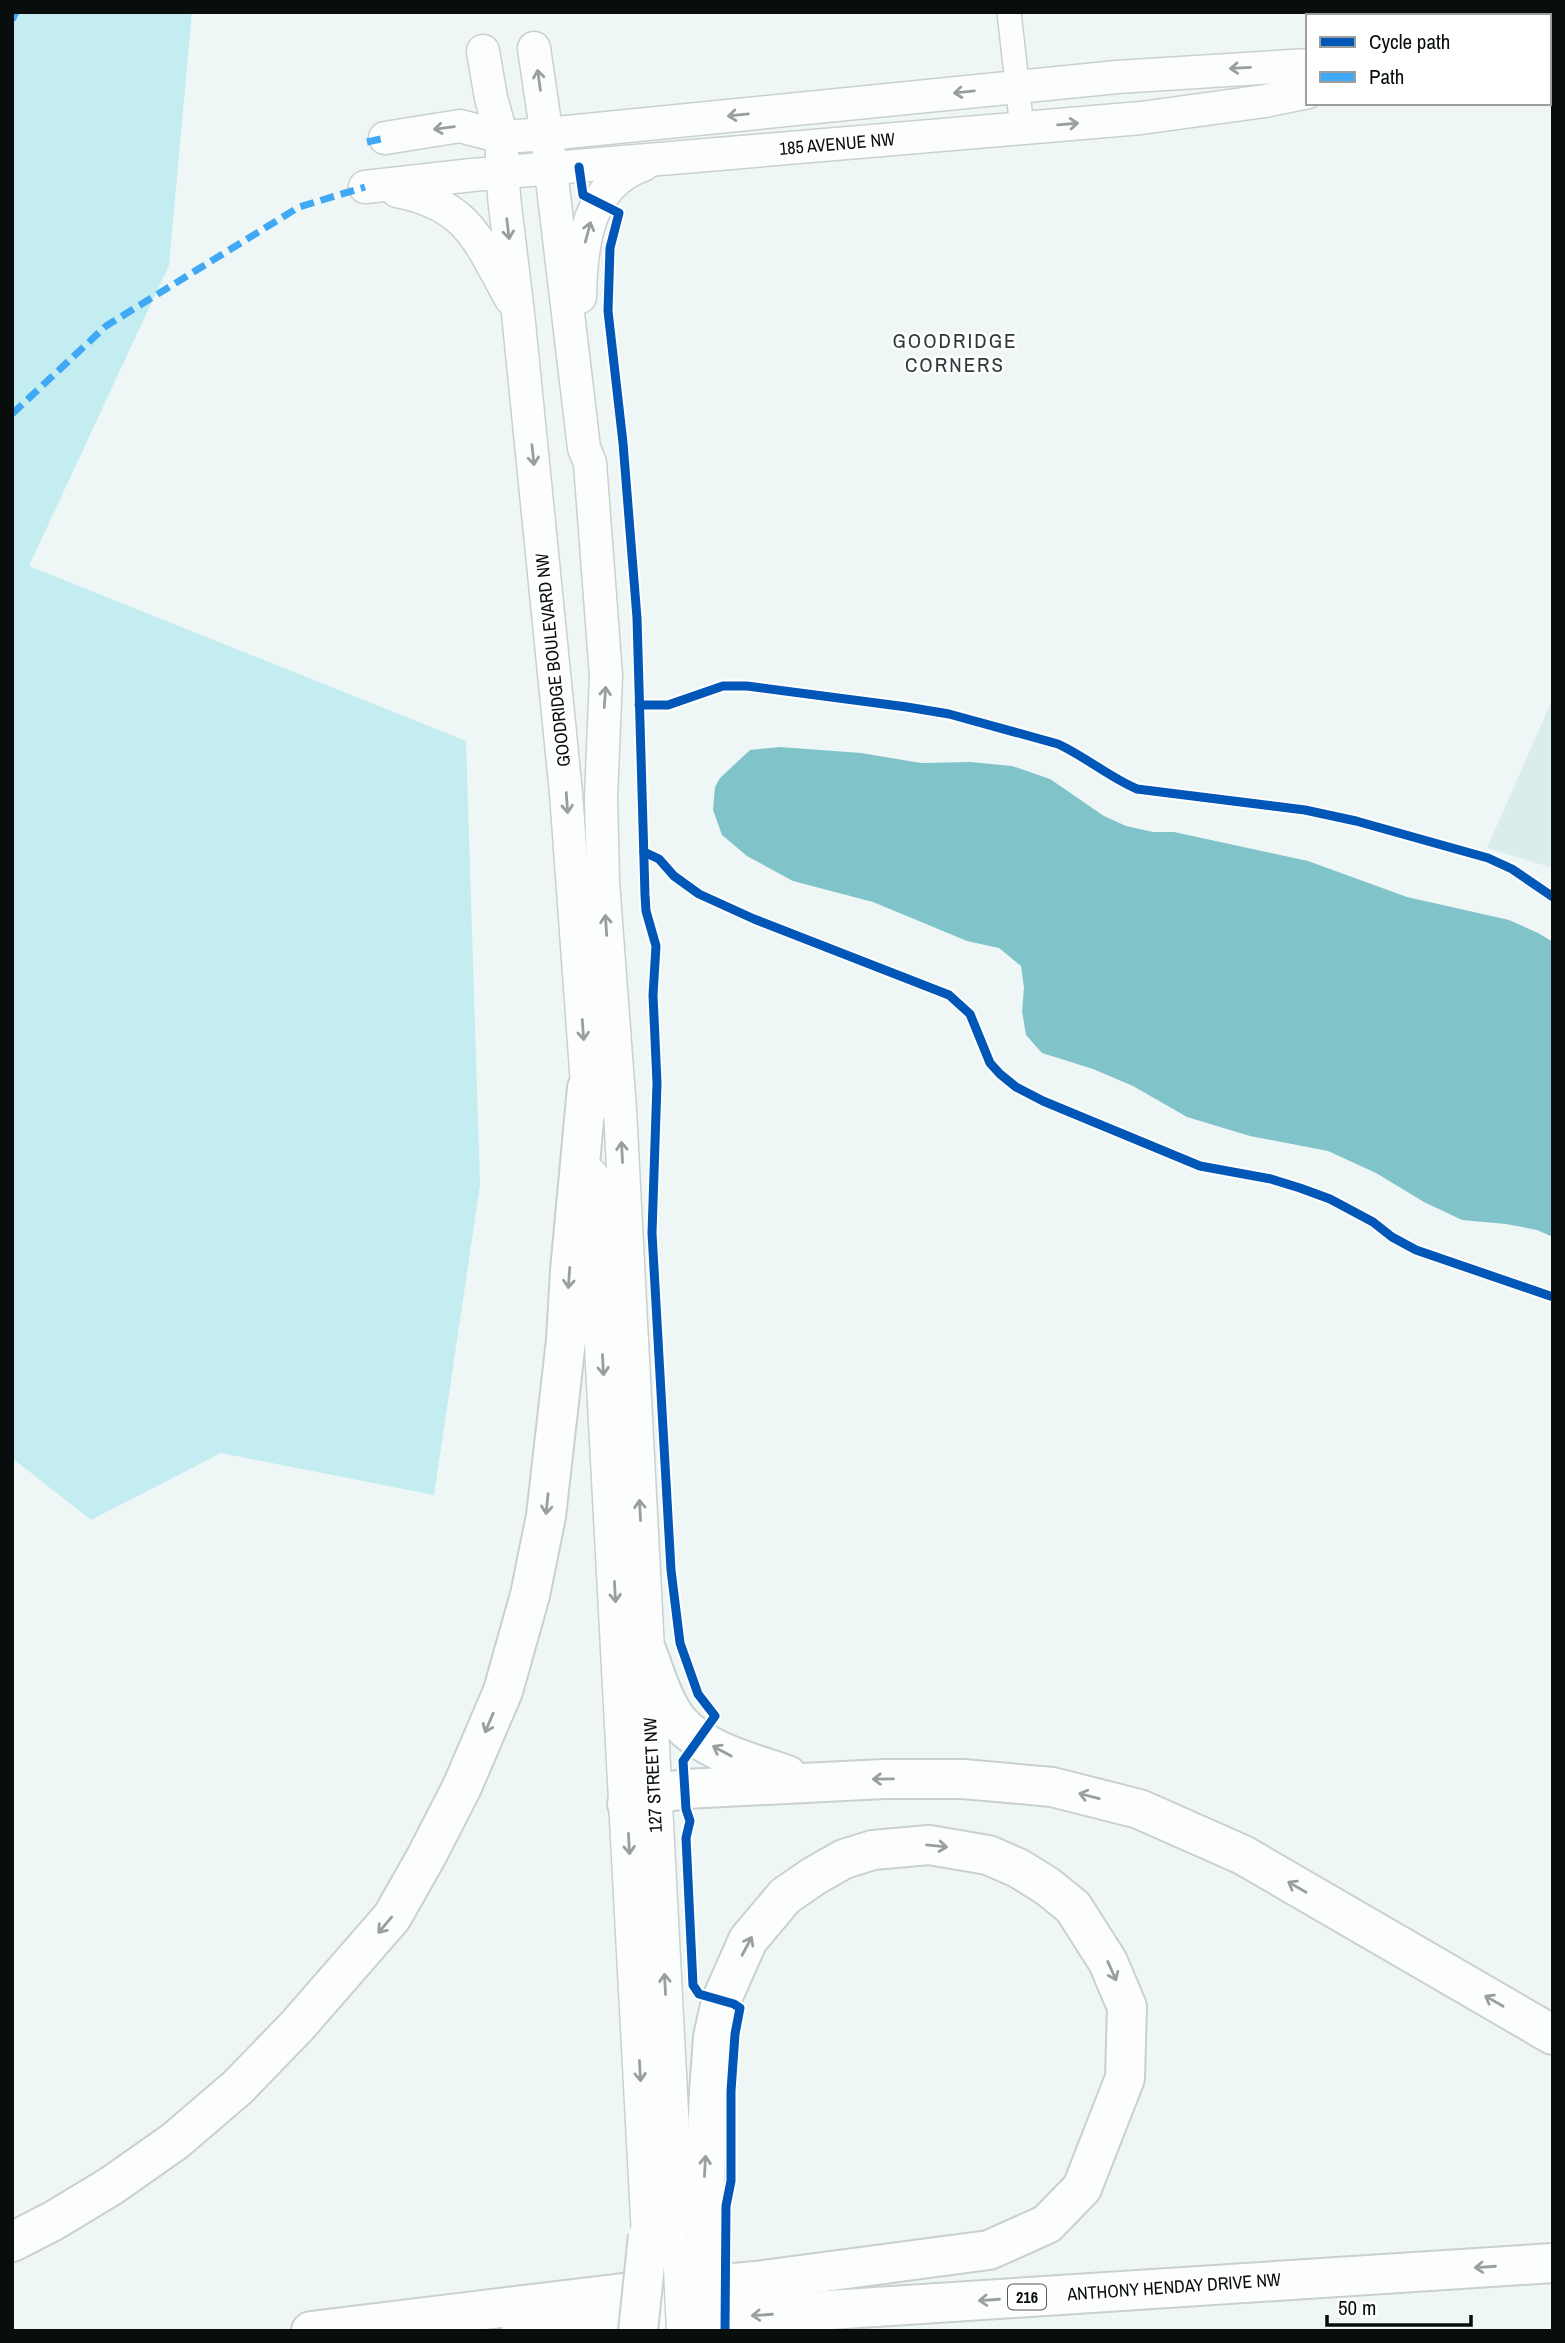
<svg xmlns="http://www.w3.org/2000/svg" width="1565" height="2343" viewBox="0 0 1565 2343" font-family="'Archivo Narrow',sans-serif">
<style>
.built{fill:#dbeced}
.green{fill:#c3edf0}
.water{fill:#80c4ca}
.lines{fill:none;stroke-linecap:round;stroke-linejoin:round}
.street-casing{stroke:#cad0d0;stroke-width:26}
.secondary-casing{stroke:#cad0d0;stroke-width:35}
.highway-casing{stroke:#cad0d0;stroke-width:42}
.path{stroke:#dadcdc;stroke-width:3.5;stroke-dasharray:2 5;stroke-linecap:butt}
.street{stroke:#fcfefe;stroke-width:23}
.secondary{stroke:#fcfefe;stroke-width:32}
.highway{stroke:#fcfefe;stroke-width:38}
.secondary-bridge-casing{stroke:#cad0d0;stroke-width:35;stroke-linecap:butt}
.highway-bridge-casing{stroke:#cad0d0;stroke-width:42;stroke-linecap:butt}
.secondary-bridge{stroke:#fcfefe;stroke-width:32}
.highway-bridge{stroke:#fcfefe;stroke-width:38}
.quiet{stroke:#3fa9f5;stroke-width:7;stroke-dasharray:14 7;stroke-linecap:butt}
.cycleway-casing{stroke:#fff;stroke-width:13}
.cycleway{stroke:#0057b8;stroke-width:9}
.oneway{stroke:#9a9e9e}
.labels{text-anchor:middle;stroke-width:5;stroke-linejoin:round;paint-order:stroke}
.shield{fill:#fff;stroke:#525656;stroke-width:2}
.shield-label{font-size:16px;font-weight:bold;fill:#080d0d}
.street-label{font-size:18px;fill:#080d0d;stroke:#fff}
.quarter-label{font-size:21px;letter-spacing:2px;fill:#2d393a;stroke:#fff}
</style>
<rect width="100%" height="100%" fill="#eef6f6"/>
<polygon class="built" points="1553,698 1553,868 1487,848"/>
<polygon class="green" points="12,12 192,12 169,265 29,566 466,741 480,1185 434,1495 221,1453 91,1520 12,1458"/>
<polygon class="water" points="780,747 861,753 921,763 970,762 1012,766 1050,779 1104,816 1126,826 1153,832 1174,832 1308,861 1407,897 1509,920 1538,933 1553,942 1553,1237 1537,1230 1506,1224 1462,1220 1424,1202 1376,1173 1328,1151 1250,1136 1187,1117 1133,1086 1093,1069 1042,1053 1026,1035 1022,1011 1024,988 1021,966 999,948 967,941 873,902 793,881 747,856 722,835 713,810 715,787 720,778 750,750"/>
<g class="lines">
<g class="street-casing">
<polyline id="street" points="1009,12 1022,128"/>
</g>
<g class="secondary-casing">
<g id="secondary">
<polyline points="534,48 547,137 584,448 590,463 606,676 601,797 603,882 620,1110 679,2248"/>
<polyline points="483,51 491,98 502,137 502,173 505,206 518,313 566,793 589,1112"/>
<polyline points="1549,70 1553,70"/>
<polyline points="385,138 460,126 502,137 547,134 1117,77 1308,65"/>
<polyline points="365,187 472,175 1141,118 1265,101 1308,92"/>
<path d="M397,191C469,205 478,240 511,299"/>
<path d="M580,297C581,245 587,185 643,165"/>
<polyline points="592,1175 648,2236"/>
</g>
</g>
<g class="highway-casing">
<g id="highway">
<path d="M647,1652C656,1675 663,1702 679,1722C707,1753 750,1762 787,1775"/>
<polyline points="627,1804 654,1794 685,1789 884,1779 963,1779 1052,1787 1139,1809 1243,1855 1553,2035"/>
<polyline points="12,2242 53,2221 111,2186 175,2141 238,2087 297,2026 392,1917 426,1857 462,1787 503,1691 530,1595 546,1516 566,1340 570,1271 587,1088"/>
<polyline points="521,2330 1553,2263"/>
<polyline points="311,2331 623,2293 756,2281 989,2250 1047,2224 1082,2188 1125,2078 1127,2007 1108,1962 1073,1907 1047,1886 1018,1868 988,1855 929,1845 873,1850 844,1859 814,1876 785,1896 748,1940 721,2001 713,2037 709,2093 704,2196 707,2234"/>
</g>
</g>
<polyline class="path" points="1549,23 1553,15"/>
<use href="#street" class="street"/>
<use href="#secondary" class="secondary"/>
<use href="#highway" class="highway"/>
<g class="secondary-bridge-casing">
<polyline id="secondary-bridge" points="679,2248 683,2331"/>
</g>
<g class="highway-bridge-casing">
<g id="highway-bridge">
<polyline points="638,2331 648,2236"/>
<polyline points="706,2331 707,2234"/>
</g>
</g>
<use href="#secondary-bridge" class="secondary-bridge"/>
<use href="#highway-bridge" class="highway-bridge"/>
<g class="quiet">
<polyline points="12,20 16,12"/>
<polyline points="367,142 385,138"/>
<polyline points="12,414 106,326 299,207 365,187"/>
</g>
<g class="cycleway-casing">
<g id="cycleway">
<polyline points="579,167 583,195 619,213 610,248 608,311 623,443 637,618 645,895 646,911 656,946 653,995 657,1083 652,1233 671,1570 680,1643 698,1694 715,1716 683,1761 686,1809 690,1821 686,1838 693,1985 699,1994 734,2004 740,2008 735,2034 731,2091 731,2181 726,2206 725,2331"/>
<path d="M639,705H668L723,686H747L907,707L949,714L1058,744C1086,757 1109,777 1137,789L1305,810L1356,821L1488,858L1512,869L1553,897"/>
<polyline points="644,852 659,859 674,876 699,894 754,919 949,995 970,1014 990,1063 1000,1074 1016,1087 1043,1101 1200,1166 1271,1179 1300,1188 1330,1199 1373,1222 1392,1237 1416,1250 1553,1297"/>
</g>
</g>
<use href="#cycleway" class="cycleway"/>
</g>
<defs><path id="oneway-shaft" d="M-6 0H5M1.5-3L5.5 0L1.5 3" fill="none" stroke-width="1.6" stroke-linecap="round" stroke-linejoin="round" transform="scale(1.75)"/></defs>
<g class="oneway">
<use href="#oneway-shaft" transform="translate(1240 68) rotate(177)"/>
<use href="#oneway-shaft" transform="translate(539 80) rotate(-98)"/>
<use href="#oneway-shaft" transform="translate(964 92) rotate(174)"/>
<use href="#oneway-shaft" transform="translate(738 115) rotate(174)"/>
<use href="#oneway-shaft" transform="translate(1068 124) rotate(-5)"/>
<use href="#oneway-shaft" transform="translate(444 128) rotate(172)"/>
<use href="#oneway-shaft" transform="translate(508 229) rotate(83)"/>
<use href="#oneway-shaft" transform="translate(588 232) rotate(-75)"/>
<use href="#oneway-shaft" transform="translate(533 455) rotate(84)"/>
<use href="#oneway-shaft" transform="translate(605 697) rotate(-86)"/>
<use href="#oneway-shaft" transform="translate(567 803) rotate(86)"/>
<use href="#oneway-shaft" transform="translate(606 925) rotate(-94)"/>
<use href="#oneway-shaft" transform="translate(583 1030) rotate(86)"/>
<use href="#oneway-shaft" transform="translate(622 1152) rotate(-93)"/>
<use href="#oneway-shaft" transform="translate(569 1278) rotate(94)"/>
<use href="#oneway-shaft" transform="translate(603 1365) rotate(87)"/>
<use href="#oneway-shaft" transform="translate(547 1504) rotate(96)"/>
<use href="#oneway-shaft" transform="translate(640 1510) rotate(-93)"/>
<use href="#oneway-shaft" transform="translate(615 1592) rotate(87)"/>
<use href="#oneway-shaft" transform="translate(489 1723) rotate(113)"/>
<use href="#oneway-shaft" transform="translate(722 1751) rotate(-152)"/>
<use href="#oneway-shaft" transform="translate(883 1779) rotate(179)"/>
<use href="#oneway-shaft" transform="translate(1089 1796) rotate(-165)"/>
<use href="#oneway-shaft" transform="translate(629 1844) rotate(87)"/>
<use href="#oneway-shaft" transform="translate(937 1846) rotate(6)"/>
<use href="#oneway-shaft" transform="translate(1297 1887) rotate(-150)"/>
<use href="#oneway-shaft" transform="translate(385 1925) rotate(130)"/>
<use href="#oneway-shaft" transform="translate(747 1946) rotate(-62)"/>
<use href="#oneway-shaft" transform="translate(1112 1971) rotate(66)"/>
<use href="#oneway-shaft" transform="translate(665 1984) rotate(-93)"/>
<use href="#oneway-shaft" transform="translate(1494 2001) rotate(-150)"/>
<use href="#oneway-shaft" transform="translate(640 2071) rotate(87)"/>
<use href="#oneway-shaft" transform="translate(705 2166) rotate(-87)"/>
<use href="#oneway-shaft" transform="translate(1485 2267) rotate(176)"/>
<use href="#oneway-shaft" transform="translate(989 2300) rotate(176)"/>
<use href="#oneway-shaft" transform="translate(762 2315) rotate(176)"/>
</g>
<g class="labels">
<rect class="shield" x="1008" y="2284.5" width="38" height="25" rx="5"/>
<g class="shield-label">
<text x="1027" y="2303">216</text>
</g>
<g class="street-label">
<text transform="translate(837 144) rotate(-5)" y="6">185 AVENUE NW</text>
<text transform="translate(553 660) rotate(-96)" y="6">GOODRIDGE BOULEVARD NW</text>
<text transform="translate(653 1775) rotate(-93)" y="6">127 STREET NW</text>
<text transform="translate(1174 2287) rotate(-4)" y="6">ANTHONY HENDAY DRIVE NW</text>
</g>
<g class="quarter-label">
<text x="955" y="348">GOODRIDGE<tspan x="955" dy="24">CORNERS</tspan></text>
</g>
</g>
<rect width="1565" height="2343" fill="none" stroke="#080d0d" stroke-width="28"/>
<rect x="1306" y="14" width="245" height="91" fill="#ffffff" stroke="#9c9e9e" stroke-width="2"/>
<rect x="1320" y="37" width="35" height="10" fill="#0057b8" stroke="#9c9e9e" stroke-width="2"/>
<text x="1369" y="49" font-size="21" fill="#080d0d">Cycle path</text>
<rect x="1320" y="72" width="35" height="10" fill="#3fa9f5" stroke="#9c9e9e" stroke-width="2"/>
<text x="1369" y="84" font-size="21" fill="#080d0d">Path</text>
<path d="M1327 2315v10h144v-10" fill="none" stroke="#080d0d" stroke-width="3.5"/>
<text x="1338" y="2315" font-size="21" fill="#080d0d" stroke="#ffffff" stroke-width="5" paint-order="stroke">50 m</text>
</svg>
